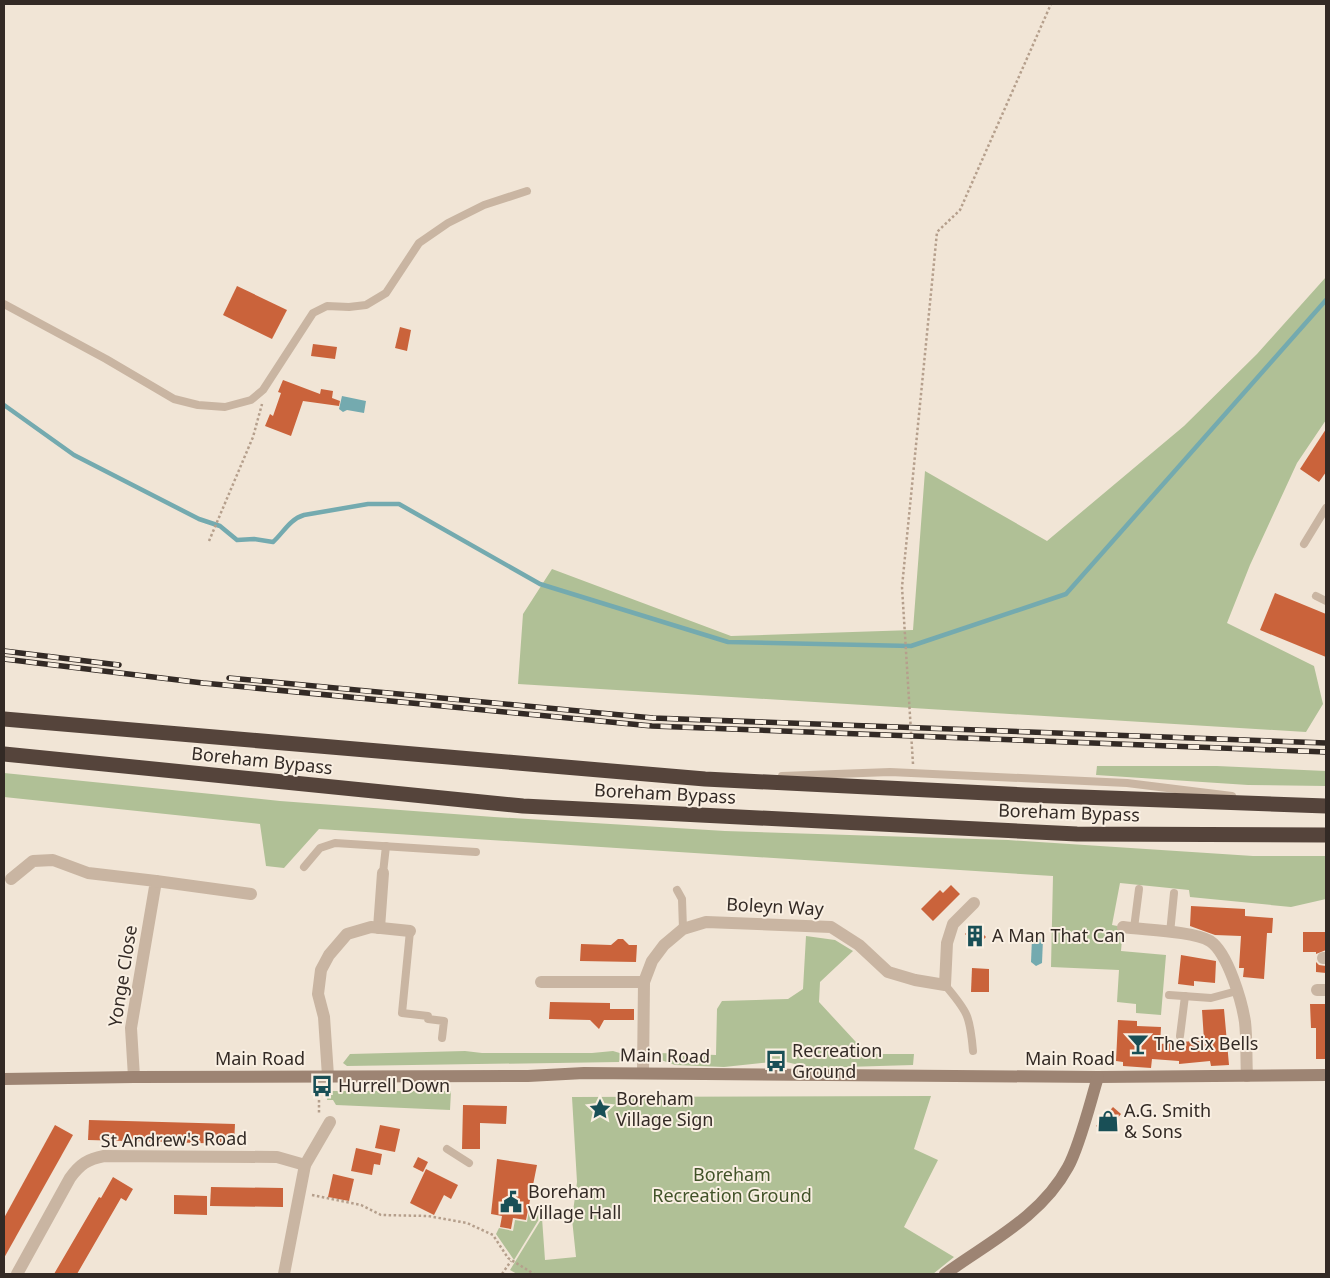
<svg xmlns="http://www.w3.org/2000/svg" width="1330" height="1278" viewBox="0 0 1330 1278" font-family="'Noto Sans',sans-serif">
<style>
.green{fill:#b0c096}
.water{fill:#74aaaf}
.lines{fill:none;stroke-linecap:round;stroke-linejoin:round}
.stream{stroke:#74aaaf;stroke-width:4.5}
.building{fill:#ca633b}
.path{stroke:#b59f8c;stroke-width:2.5;stroke-dasharray:2.5 2.5;stroke-linecap:butt}
.lane{stroke:#c9b5a2;stroke-width:8}
.street{stroke:#c9b5a2;stroke-width:12}
.secondary{stroke:#9d8473;stroke-width:12}
.highway{stroke:#55443b;stroke-width:15}
.rail-casing{stroke:#332a25;stroke-width:5.5}
.rail{stroke:#f9efe2;stroke-width:4;stroke-dasharray:11;stroke-linecap:butt}
.labels{text-anchor:middle;stroke-width:4;stroke-linejoin:round;paint-order:stroke}
.street-label{font-size:18px;fill:#332a25;stroke:#f9efe2}
.poi-label{font-size:18px;fill:#332a25;stroke:#f9efe2;text-anchor:start}
.park-label{font-size:18px;fill:#415228;stroke:#f9efe2}
</style>
<rect width="100%" height="100%" fill="#f1e5d6"/>
<g class="green">
<polygon points="1326,277 1326,420 1297,463 1250,565 1227,623 1314,666 1323,704 1306,732 518,684 523,614 552,569 731,636 913,630 925,471 1047,541 1184,426 1257,354"/>
<polygon points="1097,766 1217,766 1326,771 1326,786 1248,785 1096,775"/>
<polygon points="4,773 280,801 494,817 725,831 1008,840 1253,856 1326,856 1326,899 1291,907 1190,897 1189,890 1120,883 1112,925 1123,927 1121,951 1166,955 1161,1015 1136,1013 1136,1004 1117,1002 1119,970 1051,967 1053,876 319,829 284,868 266,866 260,824 4,797"/>
<polygon points="806,936 835,940 853,951 820,982 819,1002 867,1054 914,1054 913,1065 812,1068 782,1061 724,1067 675,1065 661,1060 659,1053 716,1055 717,1009 722,1001 788,999 803,989"/>
<polygon points="465,1051 482,1053 592,1053 613,1051 623,1054 619,1062 347,1066 343,1063 350,1054"/>
<polygon points="332,1091 451,1091 450,1110 336,1105 333,1100 327,1100 328,1093"/>
<polygon points="931,1096 914,1149 938,1160 904,1227 954,1257 933,1274 517,1274 510,1270 542,1218 545,1260 576,1257 572,1219 577,1182 572,1097"/>
<polygon points="529,1210 541,1216 514,1260 496,1234 499,1228 513,1231 515,1220 527,1222"/>
</g>
<g class="water">
<polygon points="342,396 366,401 364,413 347,410 343,412 339,409"/>
<polygon points="1032,938 1043,939 1042,963 1036,966 1031,962"/>
</g>
<g class="lines">
<path class="stream" d="M4,405L74,455L199,519L220,526L237,540L254,539L273,542C283,533 290,519 304,515L368,504H399L540,584L728,642L911,646L1066,594L1326,300"/>
</g>
<g class="building">
<polygon points="237,286 287,310 272,339 223,315"/>
<polygon points="400,327 411,330 407,351 395,348"/>
<polygon points="313,344 337,347 335,359 311,356"/>
<polygon points="283,380 320,394 321,389 333,391 332,398 340,401 339,406 303,401 291,436 265,426 270,414 273,416 281,393 278,392"/>
<polygon points="1326,429 1326,472 1319,482 1300,469"/>
<polygon points="1275,593 1326,614 1326,657 1260,630"/>
<polygon points="951,885 960,894 933,921 921,909 940,890 943,893"/>
<polygon points="1191,906 1245,909 1245,916 1273,918 1272,933 1267,933 1264,979 1243,977 1244,968 1239,968 1241,936 1215,935 1190,926"/>
<polygon points="974,925 986,937 977,946 965,934"/>
<polygon points="1303,932 1326,932 1326,950 1316,954 1316,952 1303,952"/>
<polygon points="618,939 623,939 629,945 637,945 636,962 580,961 581,944 611,945"/>
<polygon points="1181,955 1216,961 1215,983 1194,981 1194,986 1178,984"/>
<polygon points="1316,962 1319,965 1326,966 1326,973 1316,972"/>
<polygon points="972,968 989,969 989,992 971,992"/>
<polygon points="550,1002 610,1003 610,1009 634,1009 634,1020 604,1020 599,1029 590,1020 549,1019"/>
<polygon points="1310,1004 1326,1004 1326,1059 1316,1059 1316,1028 1311,1028"/>
<polygon points="1224,1009 1229,1065 1211,1066 1210,1061 1179,1064 1179,1061 1152,1059 1151,1068 1123,1066 1123,1062 1116,1061 1118,1020 1137,1021 1137,1026 1161,1027 1160,1044 1204,1040 1202,1010"/>
<polygon points="463,1105 507,1106 506,1124 480,1123 480,1149 462,1149"/>
<polygon points="1113,1107 1121,1114 1105,1133 1096,1126"/>
<polygon points="89,1120 235,1124 234,1144 88,1140"/>
<polygon points="55,1125 73,1135 4,1258 4,1218"/>
<polygon points="380,1125 400,1129 395,1152 375,1148"/>
<polygon points="356,1148 382,1154 380,1165 374,1164 372,1175 351,1171"/>
<polygon points="418,1157 428,1162 423,1172 413,1167"/>
<polygon points="497,1159 537,1165 526,1220 513,1218 511,1229 500,1227 502,1216 491,1214"/>
<polygon points="426,1169 458,1185 451,1199 444,1195 434,1215 410,1203"/>
<polygon points="333,1174 354,1179 349,1201 328,1197"/>
<polygon points="113,1177 133,1189 126,1201 121,1198 77,1274 54,1274 99,1197 101,1198"/>
<polygon points="211,1187 283,1188 283,1207 210,1206"/>
<polygon points="174,1195 207,1196 207,1215 174,1214"/>
</g>
<g class="lines">
<g class="path">
<polyline points="209,541 253,437 262,404"/>
<polyline points="913,764 902,587 937,232 960,210 1051,4"/>
<polyline points="319,1090 319,1114"/>
<polyline points="312,1195 361,1205 381,1215 428,1216 467,1223 493,1235 508,1258 534,1274"/>
<polyline points="502,1274 511,1261"/>
</g>
<g class="lane">
<polyline points="4,304 106,359 174,399 198,405 225,407 251,400 263,390 313,313 327,306 349,307 366,305 386,293 419,243 448,223 484,205 527,191"/>
<polyline points="1304,544 1326,508"/>
<polyline points="1316,596 1326,601"/>
<polyline points="782,776 890,772 1127,783 1232,796"/>
<polyline points="304,867 320,848 335,843 476,852"/>
<polyline points="383,873 386,846"/>
<polyline points="677,890 682,899 683,929"/>
<polyline points="1134,928 1139,889"/>
<polyline points="410,931 402,1013 428,1016 428,1019 444,1021 442,1038"/>
<polyline points="1170,933 1174,893"/>
<path d="M945,985C968,1012 970,1016 973,1051"/>
<polyline points="1169,995 1211,998 1237,991"/>
<polyline points="1180,1036 1185,996"/>
<polyline points="447,1149 469,1163"/>
</g>
<g class="street">
<polyline points="11,879 33,861 53,860 88,873 156,881 131,1028 134,1077"/>
<polyline points="156,881 251,894"/>
<path d="M1123,927C1144,930 1193,931 1210,941C1228,953 1242,1002 1245,1022C1247,1039 1246,1058 1247,1076"/>
<polyline points="379,928 383,873"/>
<polyline points="1323,958 1326,958"/>
<polyline points="541,982 644,982"/>
<polyline points="1317,990 1326,990"/>
<polyline points="643,1073 644,982 652,961 664,945 683,929 706,922 831,927 859,945 888,972 915,980 945,985 947,943 953,924 974,903"/>
<polyline points="328,1076 324,1017 318,994 321,970 329,955 347,934 371,927 410,931"/>
<path d="M17,1274L70,1178C80,1164 88,1159 104,1156L277,1157L305,1165"/>
<polyline points="284,1274 305,1165 330,1122"/>
</g>
<g class="secondary">
<polyline points="4,1079 134,1077 528,1076 584,1073 1098,1077 1326,1075"/>
<path d="M945,1274C989,1242 1041,1217 1068,1167C1080,1145 1090,1103 1098,1077"/>
</g>
<g class="highway">
<polyline points="4,719 705,779 1026,795 1326,806"/>
<polyline points="4,754 523,806 1077,834 1326,835"/>
</g>
<g class="rail-casing">
<g id="rail">
<polyline points="4,651 119,665"/>
<polyline points="4,659 203,683 652,726 1326,752"/>
<polyline points="229,678 653,718 1326,743"/>
</g>
</g>
<use href="#rail" class="rail"/>
</g>
<defs>
<g id="building-bare" transform="scale(1.725)"><path d="M-4-6H4V6H1V3H-1V6H-4ZM-2.5-4.3h1.7v1.8h-1.7ZM.8-4.3h1.7v1.8H.8ZM-2.5-1h1.7V.8h-1.7ZM.8-1h1.7V.8H.8Z" fill="#194f56" stroke="#f9efe2" stroke-width="2.5" paint-order="stroke"/></g>
<g id="bar-bare" transform="scale(1.725)"><path d="M-6-5H6L.8 .8V4.5H3.5V6h-7V4.5H-.8V.8Z" fill="#194f56" stroke="#f9efe2" stroke-width="2.5" paint-order="stroke"/></g>
<g id="bus-bare" transform="scale(1.725)"><path d="M-5-6H5V4H4V6H2V4H-2V6H-4V4H-5ZM-3.5-4V0h7V-4ZM-3.5 1.2v1.5H-2V1.2ZM2 1.2v1.5H3.5V1.2Z" fill="#194f56" stroke="#f9efe2" stroke-width="2.5" paint-order="stroke"/></g>
<g id="sight-bare" transform="scale(1.725)"><path d="M0-6L1.8-2.2L6-1.7L2.9 1.2L3.7 5.4L0 3.3L-3.7 5.4L-2.9 1.2L-6-1.7L-1.8-2.2Z" fill="#194f56" stroke="#f9efe2" stroke-width="2.5" paint-order="stroke"/></g>
<g id="shop-bare" transform="scale(1.725)"><path d="M-5-2.5h2.3a2.7 3.5 0 0 1 5.4 0H5L5.5 6h-11ZM-1.5-2.5h3a1.5 2.3 0 0 0-3 0Z" fill="#194f56" stroke="#f9efe2" stroke-width="2.5" paint-order="stroke"/></g>
<g id="civic-bare" transform="scale(1.725)"><path d="M-.6-6.5H3V-4.5H.6V-3L4-1V1h2V6H-6V1h2V-1L-.6-3ZM-1.2 2.5V6h2.4V2.5Z" fill="#194f56" stroke="#f9efe2" stroke-width="2.5" paint-order="stroke"/></g>
</defs>
<g fill-rule="evenodd">
<use href="#building-bare" x="975" y="936"/>
<use href="#bar-bare" x="1138" y="1044"/>
<use href="#bus-bare" x="776" y="1061"/>
<use href="#bus-bare" x="322" y="1086"/>
<use href="#sight-bare" x="600" y="1109"/>
<use href="#shop-bare" x="1108" y="1121"/>
<use href="#civic-bare" x="511" y="1202"/>
</g>
<g class="labels">
<g class="street-label">
<text transform="translate(262 761) rotate(6)" y="6">Boreham Bypass</text>
<text transform="translate(665 794) rotate(3)" y="6">Boreham Bypass</text>
<text transform="translate(1069 813) rotate(2)" y="6">Boreham Bypass</text>
<text transform="translate(775 907) rotate(3)" y="6">Boleyn Way</text>
<text transform="translate(123 976) rotate(-81)" y="6">Yonge Close</text>
<text transform="translate(665 1056) rotate(1)" y="6">Main Road</text>
<text x="260" y="1065">Main Road</text>
<text x="1070" y="1065">Main Road</text>
<text transform="translate(174 1140) rotate(-1)" y="6">St Andrew's Road</text>
</g>
<g class="poi-label">
<text x="992" y="942">A Man That Can</text>
<text x="1154" y="1050">The Six Bells</text>
<text x="792" y="1057">Recreation<tspan x="792" dy="21">Ground</tspan></text>
<text x="338" y="1092">Hurrell Down</text>
<text x="616" y="1105">Boreham<tspan x="616" dy="21">Village Sign</tspan></text>
<text x="1124" y="1117">A.G. Smith<tspan x="1124" dy="21">&amp; Sons</tspan></text>
<text x="528" y="1198">Boreham<tspan x="528" dy="21">Village Hall</tspan></text>
</g>
<g class="park-label">
<text x="732" y="1181">Boreham<tspan x="732" dy="21">Recreation Ground</tspan></text>
</g>
</g>
<rect width="1330" height="1278" fill="none" stroke="#332a25" stroke-width="10"/>
</svg>
